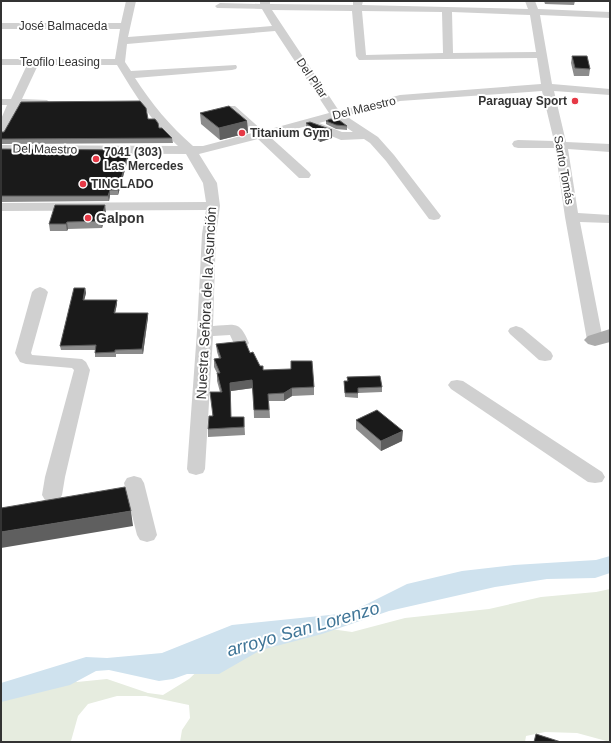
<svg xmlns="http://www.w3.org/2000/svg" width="611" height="743" viewBox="0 0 611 743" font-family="Helvetica,sans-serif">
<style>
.green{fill:#e6ecdf}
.water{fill:#cfe2ee}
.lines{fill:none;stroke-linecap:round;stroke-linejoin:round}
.minor{fill:#d0d0d0;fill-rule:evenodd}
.major{fill:#ababab;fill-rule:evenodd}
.wall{fill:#8c8c8c}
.shaded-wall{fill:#5f5f5f}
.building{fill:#1a1a1a;stroke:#5f5f5f}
.poi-dot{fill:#e63946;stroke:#fff;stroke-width:1.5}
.labels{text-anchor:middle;stroke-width:4;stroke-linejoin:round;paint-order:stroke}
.far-street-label{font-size:12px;fill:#333;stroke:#fff}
.far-poi-label{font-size:12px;font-weight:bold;fill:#333;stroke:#fff;text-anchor:start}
.poi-label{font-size:14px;font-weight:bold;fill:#333;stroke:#fff;text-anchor:start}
.street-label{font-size:14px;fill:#333;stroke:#fff}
.near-water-label{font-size:18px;font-style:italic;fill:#3f7597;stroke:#fff}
</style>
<rect width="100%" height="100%" fill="#fff"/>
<polygon class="green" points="610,589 610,742 577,733 545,732 526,736 525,742 180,742 182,730 190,718 189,705 146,696 117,696 88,704 78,716 71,741 1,742 1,687 63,670 77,682 107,679 148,693 163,695 189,679 204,665 331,629 352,632 405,618 489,609 541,597 596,592"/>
<polygon class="water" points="610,556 610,573 595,578 547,579 495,587 389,611 322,634 261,650 219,674 187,674 173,679 159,681 109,670 96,671 70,685 1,702 1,683 86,657 107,658 162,653 232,625 349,613 407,584 462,571 514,565 596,560"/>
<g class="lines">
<g class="minor">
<path d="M126,1H136L128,37L272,26L262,9L217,8L215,6L220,3L260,4V1H270V4L353,5V1H363L362,5L528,9L525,1H535L538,9L610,12V18L540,15L552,84L610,89V95L554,91L566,142L610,144V152L568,149L578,213L610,215V223L580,222L603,340L601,343L595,345L589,343L587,340L565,217L555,148H518L514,147L512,144L514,141L518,140L554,141L542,91L400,101L346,116L378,137L394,155L441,216L439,219L434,220L429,219L386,161L370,143L364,139L341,140L307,126L269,136L309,172L311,175L309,178H299L258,139L199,154L217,183L220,206L216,234L213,326C236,325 239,320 249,343L247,346L241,348L235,346L230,335L213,336L205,469L203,473L196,475L189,473L187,469L197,331L202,234L206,210L1,211V203L206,202L203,183L186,154L1,153V145L178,146C152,123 134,93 117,65H38L22,99L47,100L49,102L47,104L19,105L7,131L5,134L1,135V119L7,105H1V99H11L27,65H1V59H115L120,29H1V23H121ZM272,10L352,11L356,56L359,60L537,58L541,84L400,95L339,111ZM362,11L442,12L443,53L366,55ZM452,12L530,15L536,52L453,53ZM275,31L329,113L263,131L235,106H227L225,108L227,110L252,133L203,146H193C170,126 151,103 135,78L232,70L236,69L237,67L236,65L131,71L125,62L127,44ZM334,119L353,132H342L319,123Z"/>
<polygon points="40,287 45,289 48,292 31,353 32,355 82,359 86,362 90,370 65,477 62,495 59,500 52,502 45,500 42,495 45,477 74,370 72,368 26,364 20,362 15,353 32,292 35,289"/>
<polygon points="516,326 522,328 551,352 553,356 551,360 545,361 539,360 510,334 508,331 510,328"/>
<polygon points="457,380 463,381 602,472 605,477 602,482 595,483 588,482 451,389 448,385 451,381"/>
<polygon points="134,476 141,478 144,483 157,535 154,540 147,542 140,540 137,535 124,483 127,478"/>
</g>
<polygon class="major" points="610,329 610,342 595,346 588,344 584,340 588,336"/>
</g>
<g class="wall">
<polygon points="544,1 575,1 574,5 545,4"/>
<polygon points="572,56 590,69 589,76 574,76 571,63"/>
<polygon points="200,113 247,121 248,133 220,140 201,124"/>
<polygon points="148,119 172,138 173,143 1,144 1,132"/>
<polygon points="326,121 347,126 347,130 336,129 326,124"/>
<polygon points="306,123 332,138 320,142 306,131"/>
<polygon points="1,149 129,150 129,155 118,195 110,195 109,201 1,202"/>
<polygon points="106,212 102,228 68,229 67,231 50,231 49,224"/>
<polygon points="85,288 86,293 84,300 117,300 117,304 115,313 148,317 143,354 116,354 116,357 95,357 95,350 61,350 60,346"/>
<polygon points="216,344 250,353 263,370 314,387 314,395 292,396 284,401 269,401 270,418 254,418 253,388 231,391 231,417 244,417 245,435 208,437 208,429 220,392 217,381 217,373 214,367 214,359 219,358 217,352"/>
<polygon points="347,377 382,387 382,392 358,393 358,398 345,397 344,381 347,381"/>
<polygon points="356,420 402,441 381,451 356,429"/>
</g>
<g class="shaded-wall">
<polygon points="247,121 248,133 220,140 219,128"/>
<polygon points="332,130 332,138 320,142 320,134"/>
<polygon points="129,150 129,155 118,195 118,190"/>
<polygon points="110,190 110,195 109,201 108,196"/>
<polygon points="105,205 106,212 102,228 101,221"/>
<polygon points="67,222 68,229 67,231 66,224"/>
<polygon points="85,288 86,293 83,305 83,300"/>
<polygon points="117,300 117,304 114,318 114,313"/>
<polygon points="148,313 148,317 143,354 142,349"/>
<polygon points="252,380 253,388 231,391 230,383"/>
<polygon points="292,388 292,396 284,401 284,393"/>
<polygon points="403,431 402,441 381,451 381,441"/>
<polygon points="131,511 133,526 1,548 1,532"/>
</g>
<g class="building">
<polygon points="572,56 587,56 590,69 575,68"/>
<polygon points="140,101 146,108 148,119 155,119 158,123 159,128 162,128 172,138 1,139 1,132 4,132 21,102"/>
<polygon points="229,106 247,121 219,128 200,113"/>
<polygon points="330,119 339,120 347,126 336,125 326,121"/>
<polygon points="310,122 332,130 320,134 306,123"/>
<polygon points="1,149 129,150 118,190 110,190 108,196 1,196"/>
<polygon points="55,205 105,205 101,221 67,222 66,224 49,224"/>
<polygon points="74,288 85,288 83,300 117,300 114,313 148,313 142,349 115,350 115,352 95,353 96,345 60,346"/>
<polygon points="245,341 250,353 253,352 260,366 263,366 263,370 291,369 291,361 312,361 314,387 292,388 284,393 268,394 269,410 254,410 252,380 230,383 231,417 244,417 244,427 208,429 209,416 213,416 210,392 222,392 217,373 220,373 214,359 221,358 216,344"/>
<polygon points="380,376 382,387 358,388 358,393 345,393 344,381 348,381 347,377"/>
<polygon points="377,410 403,431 381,441 356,420"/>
<polygon points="125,487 131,511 1,532 1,508"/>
<polygon points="536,734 561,742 534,742"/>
</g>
<g class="poi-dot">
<circle cx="575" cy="101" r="4"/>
<circle cx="242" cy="133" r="4"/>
<circle cx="96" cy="159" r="4"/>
<circle cx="83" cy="184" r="4"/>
<circle cx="88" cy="218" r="4"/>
</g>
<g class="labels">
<g class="far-street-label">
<text x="63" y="30">José Balmaceda</text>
<text x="60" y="66">Teofilo Leasing</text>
<text transform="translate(312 78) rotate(56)" y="4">Del Pilar</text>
<text transform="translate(364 108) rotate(-14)" y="4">Del Maestro</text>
<text transform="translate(45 149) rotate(1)" y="4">Del Maestro</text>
<text transform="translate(564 170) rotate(80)" y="4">Santo Tomás</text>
</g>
<g class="far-poi-label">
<text x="567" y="105" text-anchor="end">Paraguay Sport</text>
<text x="250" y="137">Titanium Gym</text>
<text x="104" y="156">7041 (303)<tspan x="104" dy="14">Las Mercedes</tspan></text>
<text x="91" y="188">TINGLADO</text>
</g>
<g class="poi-label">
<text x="96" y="223">Galpon</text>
</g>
<g class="street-label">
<text transform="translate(206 303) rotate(-87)" y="5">Nuestra Señora de la Asunción</text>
</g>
<g class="near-water-label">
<text transform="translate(303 629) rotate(-16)" y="6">arroyo San Lorenzo</text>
</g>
</g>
<rect width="611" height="743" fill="none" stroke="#333333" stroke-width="4"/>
</svg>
